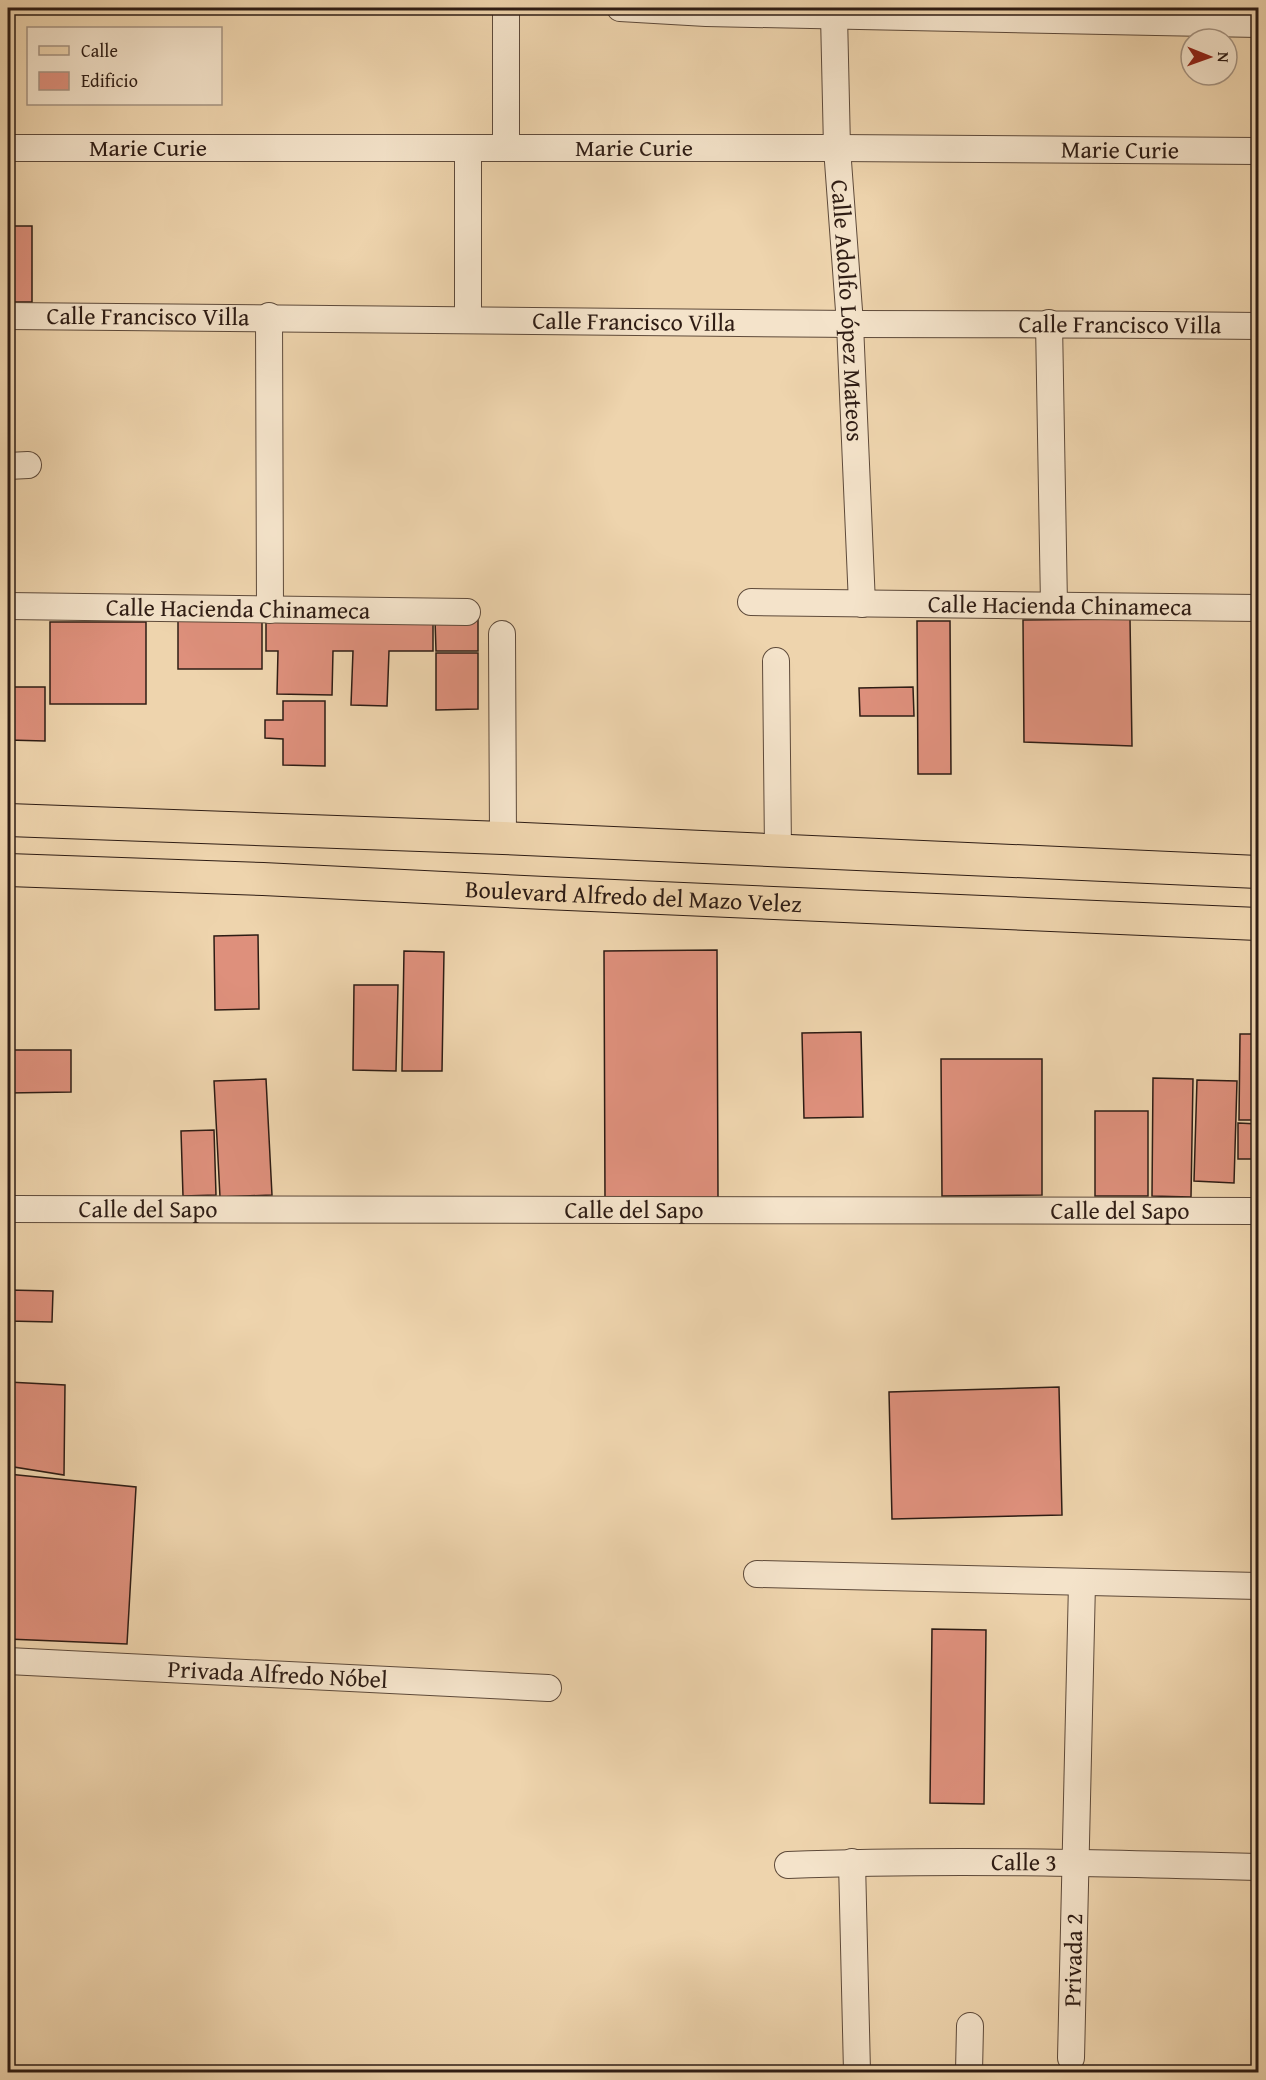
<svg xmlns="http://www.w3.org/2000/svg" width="1266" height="2080" viewBox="0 0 1266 2080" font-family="'Gentium Book Plus',serif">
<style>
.building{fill:#de907c;stroke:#2e1c14;stroke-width:1.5}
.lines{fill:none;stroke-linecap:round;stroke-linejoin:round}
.minor-casing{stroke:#5e4a3a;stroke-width:28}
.major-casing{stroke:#2e1c14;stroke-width:34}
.minor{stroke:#f4e3ca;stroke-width:26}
.major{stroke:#eed4ad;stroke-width:32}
.labels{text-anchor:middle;stroke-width:4.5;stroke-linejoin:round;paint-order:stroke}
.street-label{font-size:24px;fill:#2e1c14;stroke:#f4e3ca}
</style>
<rect width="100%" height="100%" fill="#eed4ad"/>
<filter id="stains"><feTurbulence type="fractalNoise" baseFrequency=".00333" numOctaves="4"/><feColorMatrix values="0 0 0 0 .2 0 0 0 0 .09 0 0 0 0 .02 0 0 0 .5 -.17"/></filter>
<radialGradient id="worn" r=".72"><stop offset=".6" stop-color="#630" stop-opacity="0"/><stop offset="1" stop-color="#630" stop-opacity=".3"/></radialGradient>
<g class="building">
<rect x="8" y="226" width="24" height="76"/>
<polygon points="266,619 433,619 433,651 389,651 387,706 351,705 353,651 333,651 332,695 277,694 278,651 266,651"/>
<polygon points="435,619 478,619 478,651 436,651"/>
<polygon points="1130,619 1132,746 1024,742 1023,620"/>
<polygon points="262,620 262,669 178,669 178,621"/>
<polygon points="917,621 950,621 951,774 918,774"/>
<rect x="50" y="622" width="96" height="82"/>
<polygon points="436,653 478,653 478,709 436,710"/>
<polygon points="8,687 45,687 45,741 8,740"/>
<polygon points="913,687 914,716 860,716 859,688"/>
<polygon points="283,701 325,701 325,766 283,765 283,739 265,738 265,720 283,720"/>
<polygon points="258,935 259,1009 215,1010 214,936"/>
<polygon points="717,950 718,1198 605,1199 604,951"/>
<polygon points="404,951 444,952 442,1071 402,1071"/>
<polygon points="354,985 398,985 396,1071 353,1070"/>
<polygon points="861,1032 863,1117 804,1118 802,1033"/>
<polygon points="1240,1034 1258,1034 1258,1120 1239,1120"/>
<polygon points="8,1050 71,1050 71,1092 8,1093"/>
<polygon points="941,1059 1042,1059 1042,1195 942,1196"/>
<polygon points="1153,1078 1193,1079 1191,1197 1152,1196"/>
<polygon points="266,1079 272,1195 220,1197 214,1081"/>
<polygon points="1197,1080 1237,1081 1234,1183 1194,1181"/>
<rect x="1095" y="1111" width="53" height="85"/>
<polygon points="1238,1123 1258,1124 1258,1159 1238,1159"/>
<polygon points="214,1130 216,1195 183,1196 181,1131"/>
<polygon points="8,1290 53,1291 52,1322 8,1321"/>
<polygon points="8,1382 65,1385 64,1475 8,1466"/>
<polygon points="1059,1387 1062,1515 892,1519 889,1392"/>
<polygon points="8,1474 136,1487 127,1644 8,1639"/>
<polygon points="932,1629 986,1630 984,1804 930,1803"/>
</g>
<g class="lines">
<g class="minor-casing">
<g id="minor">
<polyline points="620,8 706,13 1258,24"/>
<path id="s1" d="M834,15L837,148L850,324L862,604"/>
<path id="s2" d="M8,148H837L1258,151"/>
<polyline points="506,148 506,8"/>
<path id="s3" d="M8,316C288,316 569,322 850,324C986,324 1122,324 1258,326"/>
<polyline points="269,316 270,610"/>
<polyline points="468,319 468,148"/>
<polyline points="1049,323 1054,605"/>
<polyline points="8,466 28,465"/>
<path id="s4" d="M751,602L1258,608"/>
<path id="s5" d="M8,606L467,612"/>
<polyline points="502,634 503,838"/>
<polyline points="776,661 778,850"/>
<path id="s6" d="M8,1209L1258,1211"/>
<polyline points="757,1574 1258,1586"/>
<path id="s7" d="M8,1661L548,1688"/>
<polyline points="852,1862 857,2072"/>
<path id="s8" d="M788,1865C944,1859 1102,1863 1258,1867"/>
<path id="s9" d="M1071,2058L1082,1583"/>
<polyline points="969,2072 970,2026"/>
</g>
</g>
<g class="major-casing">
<g id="major">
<polyline points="8,820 503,838 1258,872"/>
<path id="s10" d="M8,870L263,879L545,893L1258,924"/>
</g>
</g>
<use href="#minor" class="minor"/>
<use href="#major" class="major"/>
</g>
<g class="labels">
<g class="street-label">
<text dy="8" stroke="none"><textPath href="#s2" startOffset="140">Marie Curie</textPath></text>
<text dy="8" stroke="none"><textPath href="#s2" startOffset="626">Marie Curie</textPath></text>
<text dy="8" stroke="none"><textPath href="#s2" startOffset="1112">Marie Curie</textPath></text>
<text dy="8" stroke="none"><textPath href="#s1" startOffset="296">Calle Adolfo López Mateos</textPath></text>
<text dy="8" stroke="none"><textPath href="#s3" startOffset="140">Calle Francisco Villa</textPath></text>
<text dy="8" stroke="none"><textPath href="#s3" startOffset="626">Calle Francisco Villa</textPath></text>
<text dy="8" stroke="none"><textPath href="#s3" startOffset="1112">Calle Francisco Villa</textPath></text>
<text dy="8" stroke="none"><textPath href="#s4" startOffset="309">Calle Hacienda Chinameca</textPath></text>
<text dy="8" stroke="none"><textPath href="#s5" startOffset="230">Calle Hacienda Chinameca</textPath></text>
<text dy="8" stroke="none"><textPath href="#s10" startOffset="626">Boulevard Alfredo del Mazo Velez</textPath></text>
<text dy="8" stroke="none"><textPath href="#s6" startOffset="140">Calle del Sapo</textPath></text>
<text dy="8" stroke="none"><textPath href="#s6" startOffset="626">Calle del Sapo</textPath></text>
<text dy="8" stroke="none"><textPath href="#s6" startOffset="1112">Calle del Sapo</textPath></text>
<text dy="8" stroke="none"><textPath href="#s7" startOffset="270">Privada Alfredo Nóbel</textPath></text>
<text dy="8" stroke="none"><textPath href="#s8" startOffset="236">Calle 3</textPath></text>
<text dy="8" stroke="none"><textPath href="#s9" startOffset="98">Privada 2</textPath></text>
</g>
</g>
<rect width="1266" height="2080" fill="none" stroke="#eed4ad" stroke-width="30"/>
<rect x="9" y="9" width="1248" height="2062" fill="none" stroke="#2e1c14" stroke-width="3"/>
<rect x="15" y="15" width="1236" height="2050" fill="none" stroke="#2e1c14" stroke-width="1.5"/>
<rect x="27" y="27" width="195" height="78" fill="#f4e3ca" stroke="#a59381" stroke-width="1.5"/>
<rect x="39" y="46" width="30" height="9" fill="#eed4ad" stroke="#a59381" stroke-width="1.5"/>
<text x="81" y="57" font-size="18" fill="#2e1c14">Calle</text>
<rect x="39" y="72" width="30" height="18" fill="#de907c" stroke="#a59381" stroke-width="1.5"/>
<text x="81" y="87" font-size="18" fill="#2e1c14">Edificio</text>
<g transform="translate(1209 57) rotate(91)"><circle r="28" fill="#f4e3ca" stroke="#a59381" stroke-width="1.5"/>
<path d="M0-4.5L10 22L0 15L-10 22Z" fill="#8f2418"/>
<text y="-9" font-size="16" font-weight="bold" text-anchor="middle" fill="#2e1c14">N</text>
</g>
<rect width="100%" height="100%" filter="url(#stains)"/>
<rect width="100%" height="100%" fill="url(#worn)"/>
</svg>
